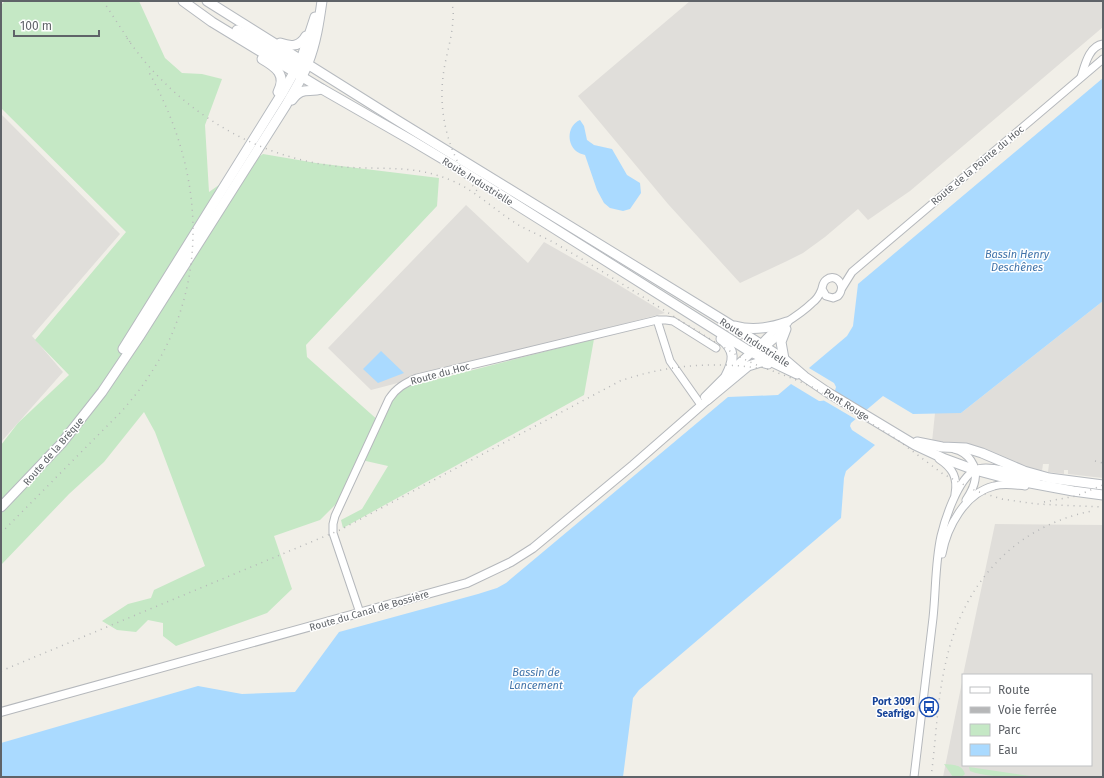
<svg xmlns="http://www.w3.org/2000/svg" width="1104" height="778" viewBox="0 0 1104 778" font-family="'Fira Sans',sans-serif">
<style>
.industrial{fill:#e0deda}
.green{fill:#c5e8c5}
.water{fill:#aadaff}
.pier{fill:#f1efe8}
.lines{fill:none;stroke-linecap:round;stroke-linejoin:round}
.minor-casing{stroke:#b5b8bc;stroke-width:9}
.tertiary-casing{stroke:#b5b8bc;stroke-width:10}
.secondary-casing{stroke:#b6babf;stroke-width:11}
.minor{stroke:#fff;stroke-width:7}
.tertiary{stroke:#fff;stroke-width:8}
.secondary{stroke:#fff;stroke-width:9}
.rail{stroke:#b6b7b8;stroke-width:1.5;stroke-dasharray:1 5;stroke-linecap:butt}
.labels{text-anchor:middle;stroke-width:3;stroke-linejoin:round;paint-order:stroke}
.street-label{font-size:10px;fill:#5f6368;stroke:#fff}
.transit-label{font-size:10px;font-weight:bold;fill:#164399;stroke:#fff;text-anchor:end}
.water-label{font-size:11px;font-style:italic;fill:#4174aa;stroke:#fff}
</style>
<rect width="100%" height="100%" fill="#f1efe8"/>
<g class="industrial">
<polygon points="690,1 1103,1 1103,27 910,191 894,202 868,220 858,209 825,237 803,253 787,261 740,283 668,204 578,96"/>
<polygon points="1,114 120,234 32,336 63,372 1,442"/>
<polygon points="466,205 528,263 544,242 609,279 665,313 371,390 328,348"/>
<polygon points="1103,301 1103,478 1068,474 1068,470 1064,470 1064,474 1048,472 1049,464 1043,464 1042,471 1016,464 976,446 932,442 935,413 961,413"/>
<polygon points="995,524 1103,525 1103,777 943,777 963,677 963,765 1091,765 1091,675 963,675"/>
</g>
<g class="green">
<polygon points="5,1 139,1 165,58 182,73 202,74 222,79 205,125 209,192 263,154 316,163 439,178 437,206 306,345 307,357 380,422 394,396 403,388 594,339 584,395 343,528 341,520 362,509 388,466 357,459 338,502 320,520 274,536 292,589 267,613 176,646 163,636 163,623 148,620 136,632 117,630 102,621 128,604 151,598 154,590 205,566 155,432 144,412 104,462 69,494 1,565 1,445 18,423 69,375 35,340 126,232 1,108 1,5"/>
<path d="M944,764C953,765 962,764 965,774L963,776L953,777Z"/>
<path d="M969,767L1037,777C1017,777 987,778 970,771Z"/>
</g>
<g class="water">
<path d="M1103,78V301L961,413L913,414L883,396L851,423L850,426L852,430L875,445L846,471L844,478L841,518L639,690L633,698L623,777H1V743L198,686L242,694L295,692L339,632L478,594L497,588L506,583L728,397L778,395L791,384L819,401C826,402 835,394 836,387L834,383L809,368L847,336L853,326L858,284Z"/>
<path d="M580,120L584,126L587,140L594,145L612,149L627,175L640,183L641,193L630,209L623,211L610,208L604,203L597,190L585,155C582,154 578,153 576,151C566,142 568,125 580,120Z"/>
<polygon points="381,351 404,373 378,383 363,369"/>
</g>
<polygon class="pier" points="833,390 868,411 857,420 823,400"/>
<g class="lines">
<g class="minor-casing">
<g id="minor">
<path d="M1081,77C1085,65 1089,46 1103,44"/>
<polyline points="842,288 852,272 1103,59"/>
<polyline points="657,320 670,361 701,405"/>
<path d="M761,344C766,338 772,332 779,327C790,320 802,313 812,303C816,300 819,296 821,291C823,287 822,283 826,280C836,272 847,286 838,296L833,298L826,296L822,289"/>
<polyline points="765,347 786,329"/>
<path d="M954,449C968,452 978,466 975,480C974,487 970,494 966,500"/>
<path d="M939,459C953,468 958,478 955,494"/>
<path d="M942,554C947,527 965,493 994,486C1004,483 1014,485 1025,486"/>
<path d="M360,613L333,533V524L335,516L389,399C396,388 405,383 417,378L657,320H666L673,321L716,348"/>
<path d="M914,777C920,724 927,671 933,618C936,590 935,563 941,536C945,519 958,479 975,470C989,463 1020,476 1037,478"/>
</g>
</g>
<g class="tertiary-casing">
<g id="tertiary">
<polyline points="705,397 734,368 761,344"/>
<polyline points="1,712 467,583 511,562 533,548 633,465 712,396"/>
</g>
</g>
<g class="secondary-casing">
<g id="secondary">
<polyline points="183,1 212,22 322,89 411,140 463,171 749,351 797,374"/>
<polyline points="207,1 395,119 726,322 784,359 805,377 827,392 915,445 945,459 975,470 1009,479 1073,491 1103,495"/>
<polyline points="237,30 258,42 302,69"/>
<path d="M280,43C291,47 300,47 306,36"/>
<path d="M262,59C276,67 287,75 278,92"/>
<path d="M292,100C302,86 308,93 322,89"/>
<path d="M735,326C752,331 770,328 787,322"/>
<path d="M721,339C736,350 734,361 726,376"/>
<polyline points="123,349 283,92 301,60 315,17"/>
<polyline points="784,359 781,342 786,329"/>
<polyline points="707,400 748,366 761,362 768,364"/>
<polyline points="917,442 942,447 966,448 982,453 1024,471 1049,478 1103,485"/>
<path d="M1,507L61,444L102,392L139,337L286,105C294,91 303,77 308,63C316,43 319,22 322,1"/>
</g>
</g>
<use href="#minor" class="minor"/>
<use href="#tertiary" class="tertiary"/>
<use href="#secondary" class="secondary"/>
<g class="rail">
<polyline points="103,1 130,42"/>
<path d="M452,1C452,6 454,11 453,16C453,37 445,57 443,77C438,118 451,162 478,192"/>
<path d="M127,38C176,110 257,159 343,167C385,170 415,164 455,182C478,193 496,211 517,224C530,232 545,237 558,245C620,281 679,321 740,357L754,364L794,379L812,387L895,438L943,474L976,491L1002,499L1036,504L1103,507"/>
<polyline points="1095,461 1103,463"/>
<polyline points="1044,502 1076,496 1103,485"/>
<path d="M1,533L118,415C212,315 213,184 147,69"/>
<path d="M1,671L340,530L620,381C663,366 711,361 757,368"/>
<path d="M931,777C936,740 937,702 945,666C961,587 1011,527 1092,511"/>
</g>
</g>
<defs>
<g id="bus-ring" transform="scale(1)"><circle r="9.5" fill="#fff" stroke="#1a4fb4" stroke-width="1.5"/><path d="M-5-6H5V4H4V6H2V4H-2V6H-4V4H-5ZM-3.5-4V0h7V-4ZM-3.5 1.2v1.5H-2V1.2ZM2 1.2v1.5H3.5V1.2Z" fill="#1a4fb4"/></g>
</defs>
<g fill-rule="evenodd">
<use href="#bus-ring" x="929" y="707"/>
</g>
<g class="labels">
<g class="street-label">
<text transform="translate(977 165) rotate(-40)" y="4">Route de la Pointe du Hoc</text>
<text transform="translate(478 181) rotate(32)" y="4">Route Industrielle</text>
<text transform="translate(755 342) rotate(33)" y="4">Route Industrielle</text>
<text transform="translate(440 373) rotate(-15)" y="4">Route du Hoc</text>
<text transform="translate(847 404) rotate(32)" y="4">Pont Rouge</text>
<text transform="translate(53 451) rotate(-49)" y="4">Route de la Brèque</text>
<text transform="translate(369 610) rotate(-16)" y="4">Route du Canal de Bossière</text>
</g>
<g class="transit-label">
<text x="915" y="705">Port 3091<tspan x="915" dy="12">Seafrigo</tspan></text>
</g>
<g class="water-label">
<text x="1017" y="258">Bassin Henry<tspan x="1017" dy="13">Deschênes</tspan></text>
<text x="536" y="676">Bassin de<tspan x="536" dy="13">Lancement</tspan></text>
</g>
</g>
<rect width="1104" height="778" fill="none" stroke="#5f6368" stroke-width="4"/>
<rect x="962" y="674" width="130" height="92" fill="#ffffff" stroke="#bfc1c3"/>
<rect x="970" y="687" width="20" height="6" fill="#ffffff" stroke="#bfc1c3"/>
<text x="998" y="694" font-size="12" fill="#5f6368">Route</text>
<rect x="970" y="707" width="20" height="6" fill="#b6b7b8" stroke="#bfc1c3"/>
<text x="998" y="714" font-size="12" fill="#5f6368">Voie ferrée</text>
<rect x="970" y="724" width="20" height="12" fill="#c5e8c5" stroke="#bfc1c3"/>
<text x="998" y="734" font-size="12" fill="#5f6368">Parc</text>
<rect x="970" y="744" width="20" height="12" fill="#aadaff" stroke="#bfc1c3"/>
<text x="998" y="754" font-size="12" fill="#5f6368">Eau</text>
<path d="M14 30v6h85v-6" fill="none" stroke="#5f6368" stroke-width="2"/>
<text x="20" y="30" font-size="12" fill="#5f6368" stroke="#ffffff" stroke-width="3" paint-order="stroke">100 m</text>
</svg>
